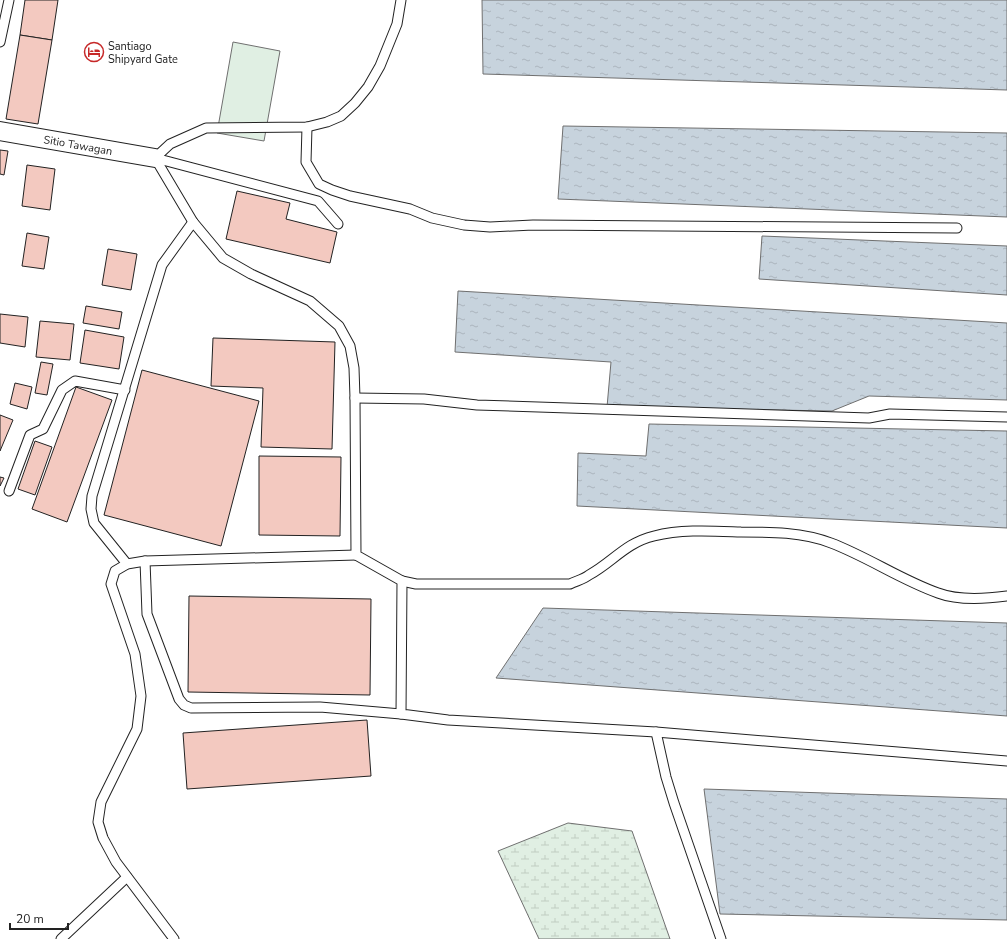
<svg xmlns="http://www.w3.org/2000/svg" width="1007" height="939" viewBox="0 0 1007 939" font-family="'Nunito Sans',sans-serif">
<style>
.wetland{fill:url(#wetland-marsh);stroke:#6f6f6f}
.pitch{fill:#e0efe3;stroke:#6f6f6f}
.water{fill:url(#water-ripples);stroke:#6f6f6f}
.building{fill:#f3c9c0;stroke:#222}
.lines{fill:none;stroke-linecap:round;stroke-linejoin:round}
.lane-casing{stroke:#222;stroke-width:11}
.street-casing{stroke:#222;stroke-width:20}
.lane{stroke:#fff;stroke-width:9}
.street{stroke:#fff;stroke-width:18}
.labels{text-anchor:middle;stroke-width:3;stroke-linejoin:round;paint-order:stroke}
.poi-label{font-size:11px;fill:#222;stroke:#fff;text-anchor:start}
.street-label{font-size:11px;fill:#222;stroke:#fff}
</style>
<defs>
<pattern id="wetland-marsh" width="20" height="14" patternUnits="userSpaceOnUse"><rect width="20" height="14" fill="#e0efe3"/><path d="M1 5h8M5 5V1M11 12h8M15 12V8" fill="none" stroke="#c0cdc2"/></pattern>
<pattern id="water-ripples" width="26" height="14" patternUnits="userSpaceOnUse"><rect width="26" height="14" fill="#c7d3dd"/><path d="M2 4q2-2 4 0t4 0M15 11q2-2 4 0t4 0" fill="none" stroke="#abb5bd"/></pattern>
</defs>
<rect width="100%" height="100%" fill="#fff"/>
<polygon class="wetland" points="568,823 632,831 670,939 539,939 498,851"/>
<polygon class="pitch" points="233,42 280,51 264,141 217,133"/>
<g class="water">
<polygon points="482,0 1007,0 1007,90 483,74"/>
<polygon points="563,126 1007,133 1007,217 558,199"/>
<polygon points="762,236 1007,246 1007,295 759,279"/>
<polygon points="458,291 1007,323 1007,400 869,396 832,411 607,407 611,362 455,352"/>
<polygon points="649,424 1007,431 1007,528 577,506 578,453 646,456"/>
<polygon points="543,608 1007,623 1007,716 496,678"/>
<polygon points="704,789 1007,799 1007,920 720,914"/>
</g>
<g class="building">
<polygon points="25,0 58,0 52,40 20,35"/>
<polygon points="20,35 52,40 38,124 6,119"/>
<polygon points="0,150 8,151 4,175 0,174"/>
<polygon points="27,165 55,169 50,210 22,206"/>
<polygon points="237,191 290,203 286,219 337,232 330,263 226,239"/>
<polygon points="27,233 49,237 44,269 22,266"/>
<polygon points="108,249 137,254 131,290 102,285"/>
<polygon points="86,306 122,312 119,329 83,323"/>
<polygon points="0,314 28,317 25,347 0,343"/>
<polygon points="40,321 74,324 70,360 36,357"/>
<polygon points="85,330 124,337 119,369 80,363"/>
<polygon points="213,338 335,342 332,449 261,447 263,388 211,386"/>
<polygon points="41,362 53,364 47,395 35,393"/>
<polygon points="142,370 259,401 221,546 104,515"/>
<polygon points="15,383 32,387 27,409 10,404"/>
<polygon points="76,387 112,400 67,522 32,509"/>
<polygon points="0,415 13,420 0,451"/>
<polygon points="35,441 52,447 35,495 18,489"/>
<polygon points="259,456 341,457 340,536 259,535"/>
<polygon points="0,477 4,478 0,486"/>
<polygon points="189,596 371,599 370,695 188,692"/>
<polygon points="367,720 371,776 187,789 183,733"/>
</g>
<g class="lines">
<g class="lane-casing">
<g id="lane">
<polyline points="0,42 9,0"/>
<polyline points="307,127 306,162 319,184 332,190 350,196 410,209 432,218 464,225 490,227 533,225 957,228"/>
<polyline points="155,158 193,222 223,258 251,274 310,301 339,326 350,346 354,368 355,398 356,555 402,581 401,714 448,720 656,732 1007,761"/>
<polyline points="155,158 170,144 206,128 307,127 327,122 341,116 355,103 368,87 380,66 397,24 401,0"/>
<polyline points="155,158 318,201 338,224"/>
<polyline points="355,398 424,399 477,405 869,418 890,414 1007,417"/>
<polyline points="9,491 30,435 43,429 62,390 75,381 125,390"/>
<polyline points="145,561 147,614 179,699 184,705 191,708 320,707 401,714"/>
<polyline points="127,564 94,523 91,509 92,496 162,265 193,222"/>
<path d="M402,581L416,584H570C576,581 584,579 589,575C613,562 625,543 654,536C682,529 712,531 741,532C771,532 803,532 831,543C868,557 901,580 938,593C959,601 985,599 1007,596"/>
<polyline points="656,732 666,777 674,803 721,939"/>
<polyline points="61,939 127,877"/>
<polyline points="174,939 116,862 103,838 98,822 101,802 137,729 141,696 135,654 111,584 115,571 127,564 145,561 356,555"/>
</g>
</g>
<g class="street-casing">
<polyline id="street" points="0,131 155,158"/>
</g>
<use href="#lane" class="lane"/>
<use href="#street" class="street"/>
</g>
<defs>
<g id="hotel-ring" transform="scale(1)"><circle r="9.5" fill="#fff" stroke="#c62828" stroke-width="1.5"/><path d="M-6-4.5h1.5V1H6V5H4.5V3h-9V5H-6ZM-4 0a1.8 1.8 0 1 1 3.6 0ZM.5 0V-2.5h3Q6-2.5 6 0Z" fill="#c62828"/></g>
</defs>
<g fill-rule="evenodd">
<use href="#hotel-ring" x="94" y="52"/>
</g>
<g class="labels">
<g class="poi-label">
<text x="108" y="50">Santiago<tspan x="108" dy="13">Shipyard Gate</tspan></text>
</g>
<g class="street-label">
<text transform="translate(78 145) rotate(10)" y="4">Sitio Tawagan</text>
</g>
</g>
<path d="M10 923v6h58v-6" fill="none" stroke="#222222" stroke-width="2"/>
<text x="16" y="923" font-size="12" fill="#222222" stroke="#ffffff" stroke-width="3" paint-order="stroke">20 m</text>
</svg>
